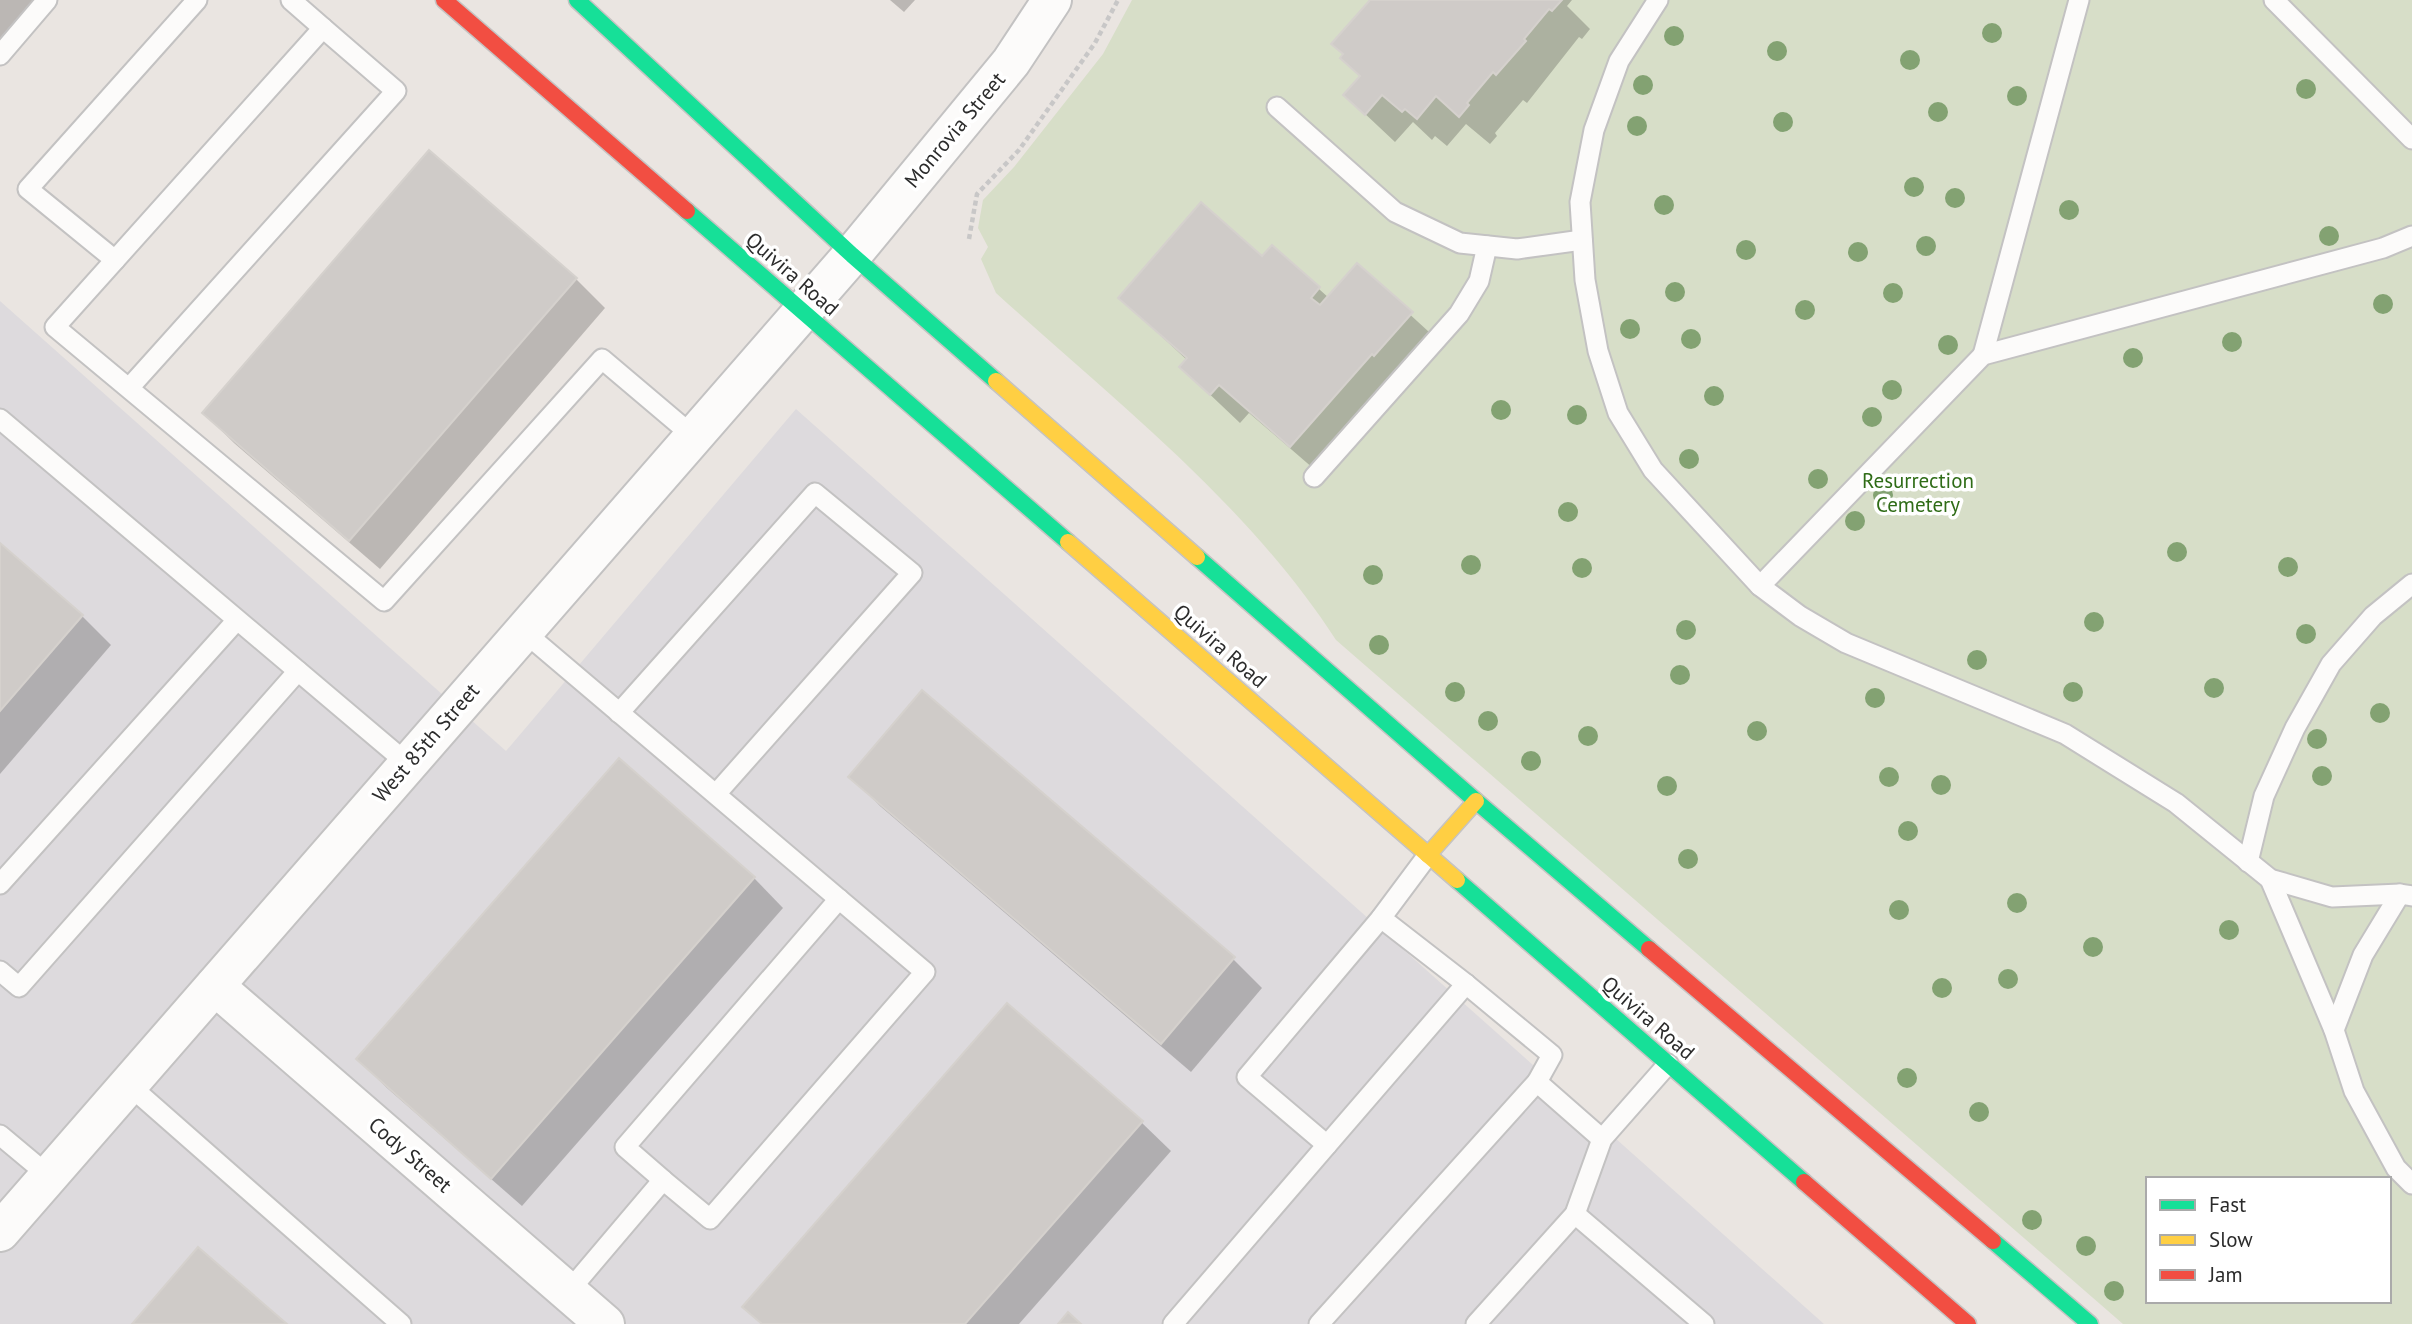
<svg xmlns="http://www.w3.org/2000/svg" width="2412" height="1324" viewBox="0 0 2412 1324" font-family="'PT Sans',sans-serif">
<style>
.industrial{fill:#dddadd}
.cemetery{fill:#d7dec8;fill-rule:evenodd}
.shadow{fill:#0003}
.building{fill:#cfcbc8;stroke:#d5d1cd;stroke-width:2}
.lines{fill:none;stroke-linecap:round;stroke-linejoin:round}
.lane-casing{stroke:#c3c2c2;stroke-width:23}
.street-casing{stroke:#c3c2c2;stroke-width:42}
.fast-casing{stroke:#c5c3c2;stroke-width:19}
.slow-casing{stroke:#c5c3c2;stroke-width:19}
.jam-casing{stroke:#c5c3c2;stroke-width:19}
.path{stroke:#c8c7c7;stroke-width:4.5;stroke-dasharray:5 3.5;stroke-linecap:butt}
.lane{stroke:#fcfbfa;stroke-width:19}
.street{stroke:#fcfbfa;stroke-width:38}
.fast{stroke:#16e098;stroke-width:16}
.slow{stroke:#ffcf43;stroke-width:16}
.jam{stroke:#f24e42;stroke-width:16}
.tree{fill:#83a272}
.labels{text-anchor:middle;stroke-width:7;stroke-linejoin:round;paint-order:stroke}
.street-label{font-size:21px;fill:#2b2b2b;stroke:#fff}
.park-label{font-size:21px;fill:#2f6c17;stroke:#fff}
</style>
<rect width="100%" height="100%" fill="#eae5e1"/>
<polygon class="industrial" points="0,301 506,751 796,409 1824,1324 0,1324"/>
<path class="cemetery" d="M1132,0H2412V1324H2123L1336,640C1247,503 1115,401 996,293L981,259L988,247L978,228L983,200L1014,167L1103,54ZM2148,1179H2389V1301H2148Z"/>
<g class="shadow">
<polygon points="0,0 38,0 0,44"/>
<polygon points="890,0 915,0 904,12"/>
<polygon points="1372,0 1572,0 1567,6 1590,29 1582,39 1579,37 1527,103 1523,100 1495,133 1497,136 1490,144 1466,124 1447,146 1435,136 1432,140 1413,122 1395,142 1345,95 1361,77"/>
<polygon points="1272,247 1329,298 1357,266 1441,343 1321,475 1249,413 1240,423 1181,367 1187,360 1120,298 1262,259"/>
<polygon points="576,279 605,308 380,569 234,443 204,413"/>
<polygon points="0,546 82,616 111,645 0,774"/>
<polygon points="619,761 754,878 783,908 522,1206 387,1088 358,1059"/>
<polygon points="851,776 1233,959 1262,988 1191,1072 880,806"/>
<polygon points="1141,1122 1171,1151 1019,1324 762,1324"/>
</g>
<g class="building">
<polygon points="1370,0 1562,0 1552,11 1549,9 1524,39 1526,41 1496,75 1493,72 1467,103 1469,105 1459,117 1436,96 1417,119 1405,109 1402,112 1382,95 1365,115 1343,95 1360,76 1340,58 1343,54 1331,44"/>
<polygon points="429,150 577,278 349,541 202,413"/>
<polygon points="1201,202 1262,256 1272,245 1320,287 1311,298 1320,305 1357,263 1413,312 1374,356 1372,354 1290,447 1219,385 1210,395 1179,367 1187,358 1118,298"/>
<polygon points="0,543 83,615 0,711"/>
<polygon points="922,690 1235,957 1161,1044 848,777"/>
<polygon points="619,758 755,877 491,1179 356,1059"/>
<polygon points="1007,1003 1143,1121 965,1324 762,1324 742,1307"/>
<polygon points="198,1247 287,1324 132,1324"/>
<polygon points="1068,1312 1081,1324 1058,1324"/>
</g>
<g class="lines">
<g class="lane-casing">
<g id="lane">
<polyline points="291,0 323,28 55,327 384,601 602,359 693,436"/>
<polyline points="1658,0 1619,61 1594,130 1580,202 1585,280 1598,351 1618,413 1653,470 1760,586 1800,616 1846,643 2065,734 2176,803 2270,879 2332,897 2400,894 2412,896"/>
<polyline points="2274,0 2412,139"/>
<polyline points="0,55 47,0"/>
<polyline points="1277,107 1395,212 1460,243 1517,249 1582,240"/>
<polyline points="115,260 28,189 197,0"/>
<polyline points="1983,355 2079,0"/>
<polyline points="129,388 396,91 323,28"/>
<polyline points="0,419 408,764"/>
<polyline points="1314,477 1459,314 1479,281 1487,246"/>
<polyline points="1760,586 1983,355 2383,248 2412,236"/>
<polyline points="523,631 925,972 710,1219 663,1180 568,1292"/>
<polyline points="619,713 815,493 912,573 716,794"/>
<polyline points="1428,855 1381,918 1247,1077 1327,1145 1466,984"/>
<polyline points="2248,862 2264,796 2295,728 2331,664 2373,616 2412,584"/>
<polyline points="2270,879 2334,1030 2354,1091 2396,1168 2412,1184"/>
<polyline points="0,884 237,620"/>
<polyline points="0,971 19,987 298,671"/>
<polyline points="2334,1030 2363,955 2400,894"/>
<polyline points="1537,1082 1602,1139"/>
<polyline points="129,1085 401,1324"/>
<polyline points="0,1135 49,1176"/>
<polyline points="663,1180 625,1147 839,899"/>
<polyline points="1575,1214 1704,1324"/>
<polyline points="1173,1324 1327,1145"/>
<polyline points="1319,1324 1537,1082 1552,1055 1466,984 1381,918"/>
<polyline points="1476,1324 1575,1214 1602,1139 1668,1064"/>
</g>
</g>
<g class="street-casing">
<g id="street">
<polyline points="215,986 605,1324"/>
<polyline points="0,1232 852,255 1011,62 1052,0"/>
</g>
</g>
<g class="fast-casing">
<g id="fast">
<polyline points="577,0 852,255 996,381"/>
<polyline points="687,211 1068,542"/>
<polyline points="1197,557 1476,801 1649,949"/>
<polyline points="1457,880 1804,1182"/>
<polyline points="1993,1241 2090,1324"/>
</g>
</g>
<g class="slow-casing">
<g id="slow">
<polyline points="996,381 1197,557"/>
<polyline points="1068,542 1457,880"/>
<polyline points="1428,855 1476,801"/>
</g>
</g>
<g class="jam-casing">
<g id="jam">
<polyline points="444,0 687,211"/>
<polyline points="1649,949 1993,1241"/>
<polyline points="1804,1182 1968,1324"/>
</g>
</g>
<polyline class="path" points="969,239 977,194 1019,150 1095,43 1118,0"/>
<use href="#lane" class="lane"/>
<use href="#street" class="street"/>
<use href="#fast" class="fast"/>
<use href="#slow" class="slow"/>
<use href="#jam" class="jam"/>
</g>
<g class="tree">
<circle cx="1992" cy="33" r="10"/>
<circle cx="1674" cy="36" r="10"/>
<circle cx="1777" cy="51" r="10"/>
<circle cx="1910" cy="60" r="10"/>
<circle cx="1643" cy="85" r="10"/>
<circle cx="2306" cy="89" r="10"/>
<circle cx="2017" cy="96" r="10"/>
<circle cx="1938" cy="112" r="10"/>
<circle cx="1783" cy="122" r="10"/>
<circle cx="1637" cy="126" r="10"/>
<circle cx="1914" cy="187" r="10"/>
<circle cx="1955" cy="198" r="10"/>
<circle cx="1664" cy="205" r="10"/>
<circle cx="2069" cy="210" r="10"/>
<circle cx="2329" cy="236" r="10"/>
<circle cx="1926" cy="246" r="10"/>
<circle cx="1746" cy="250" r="10"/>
<circle cx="1858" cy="252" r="10"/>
<circle cx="1675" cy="292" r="10"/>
<circle cx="1893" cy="293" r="10"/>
<circle cx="2383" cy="304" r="10"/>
<circle cx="1805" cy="310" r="10"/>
<circle cx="1630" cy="329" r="10"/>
<circle cx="1691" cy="339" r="10"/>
<circle cx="2232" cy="342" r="10"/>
<circle cx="1948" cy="345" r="10"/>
<circle cx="2133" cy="358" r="10"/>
<circle cx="1892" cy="390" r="10"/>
<circle cx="1714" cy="396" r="10"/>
<circle cx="1501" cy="410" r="10"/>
<circle cx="1577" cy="415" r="10"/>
<circle cx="1872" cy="417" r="10"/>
<circle cx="1689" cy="459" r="10"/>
<circle cx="1818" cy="479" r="10"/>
<circle cx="1883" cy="495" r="10"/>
<circle cx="1568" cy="512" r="10"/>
<circle cx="1855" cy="521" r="10"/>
<circle cx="2177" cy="552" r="10"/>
<circle cx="1471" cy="565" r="10"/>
<circle cx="2288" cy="567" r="10"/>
<circle cx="1582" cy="568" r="10"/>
<circle cx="1373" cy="575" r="10"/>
<circle cx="2094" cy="622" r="10"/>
<circle cx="1686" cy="630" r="10"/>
<circle cx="2306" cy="634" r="10"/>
<circle cx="1379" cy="645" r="10"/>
<circle cx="1977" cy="660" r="10"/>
<circle cx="1680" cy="675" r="10"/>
<circle cx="2214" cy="688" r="10"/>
<circle cx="1455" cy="692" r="10"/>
<circle cx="2073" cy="692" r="10"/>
<circle cx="1875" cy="698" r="10"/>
<circle cx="2380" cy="713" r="10"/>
<circle cx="1488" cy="721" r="10"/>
<circle cx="1757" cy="731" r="10"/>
<circle cx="1588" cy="736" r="10"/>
<circle cx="2317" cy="739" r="10"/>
<circle cx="1531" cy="761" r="10"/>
<circle cx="2322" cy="776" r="10"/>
<circle cx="1889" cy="777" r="10"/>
<circle cx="1941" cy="785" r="10"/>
<circle cx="1667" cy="786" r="10"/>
<circle cx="1908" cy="831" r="10"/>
<circle cx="1688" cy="859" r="10"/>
<circle cx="2017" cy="903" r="10"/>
<circle cx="1899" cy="910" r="10"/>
<circle cx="2229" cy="930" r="10"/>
<circle cx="2093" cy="947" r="10"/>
<circle cx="2008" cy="979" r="10"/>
<circle cx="1942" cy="988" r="10"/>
<circle cx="1907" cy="1078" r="10"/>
<circle cx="1979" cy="1112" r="10"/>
<circle cx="2032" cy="1220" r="10"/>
<circle cx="2086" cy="1246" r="10"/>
<circle cx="2114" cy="1291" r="10"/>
</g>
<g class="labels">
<g class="street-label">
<text transform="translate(955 130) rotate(-50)" y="7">Monrovia Street</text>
<text transform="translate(792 274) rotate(41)" y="7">Quivira Road</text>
<text transform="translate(1220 646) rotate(41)" y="7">Quivira Road</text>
<text transform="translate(426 743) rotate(-49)" y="7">West 85th Street</text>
<text transform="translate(1648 1018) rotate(41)" y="7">Quivira Road</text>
<text transform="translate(410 1155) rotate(41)" y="7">Cody Street</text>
</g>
<g class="park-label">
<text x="1918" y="488">Resurrection<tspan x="1918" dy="24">Cemetery</tspan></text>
</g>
</g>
<rect x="2146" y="1177" width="245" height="126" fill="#ffffff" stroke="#aaaaaa" stroke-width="2"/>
<rect x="2160" y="1200" width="35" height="10" fill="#16e098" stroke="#aaaaaa" stroke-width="2"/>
<text x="2209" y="1212" font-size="21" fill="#2b2b2b">Fast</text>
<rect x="2160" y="1235" width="35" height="10" fill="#ffcf43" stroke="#aaaaaa" stroke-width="2"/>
<text x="2209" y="1247" font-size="21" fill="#2b2b2b">Slow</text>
<rect x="2160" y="1270" width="35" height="10" fill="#f24e42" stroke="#aaaaaa" stroke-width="2"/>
<text x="2209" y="1282" font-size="21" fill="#2b2b2b">Jam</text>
</svg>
